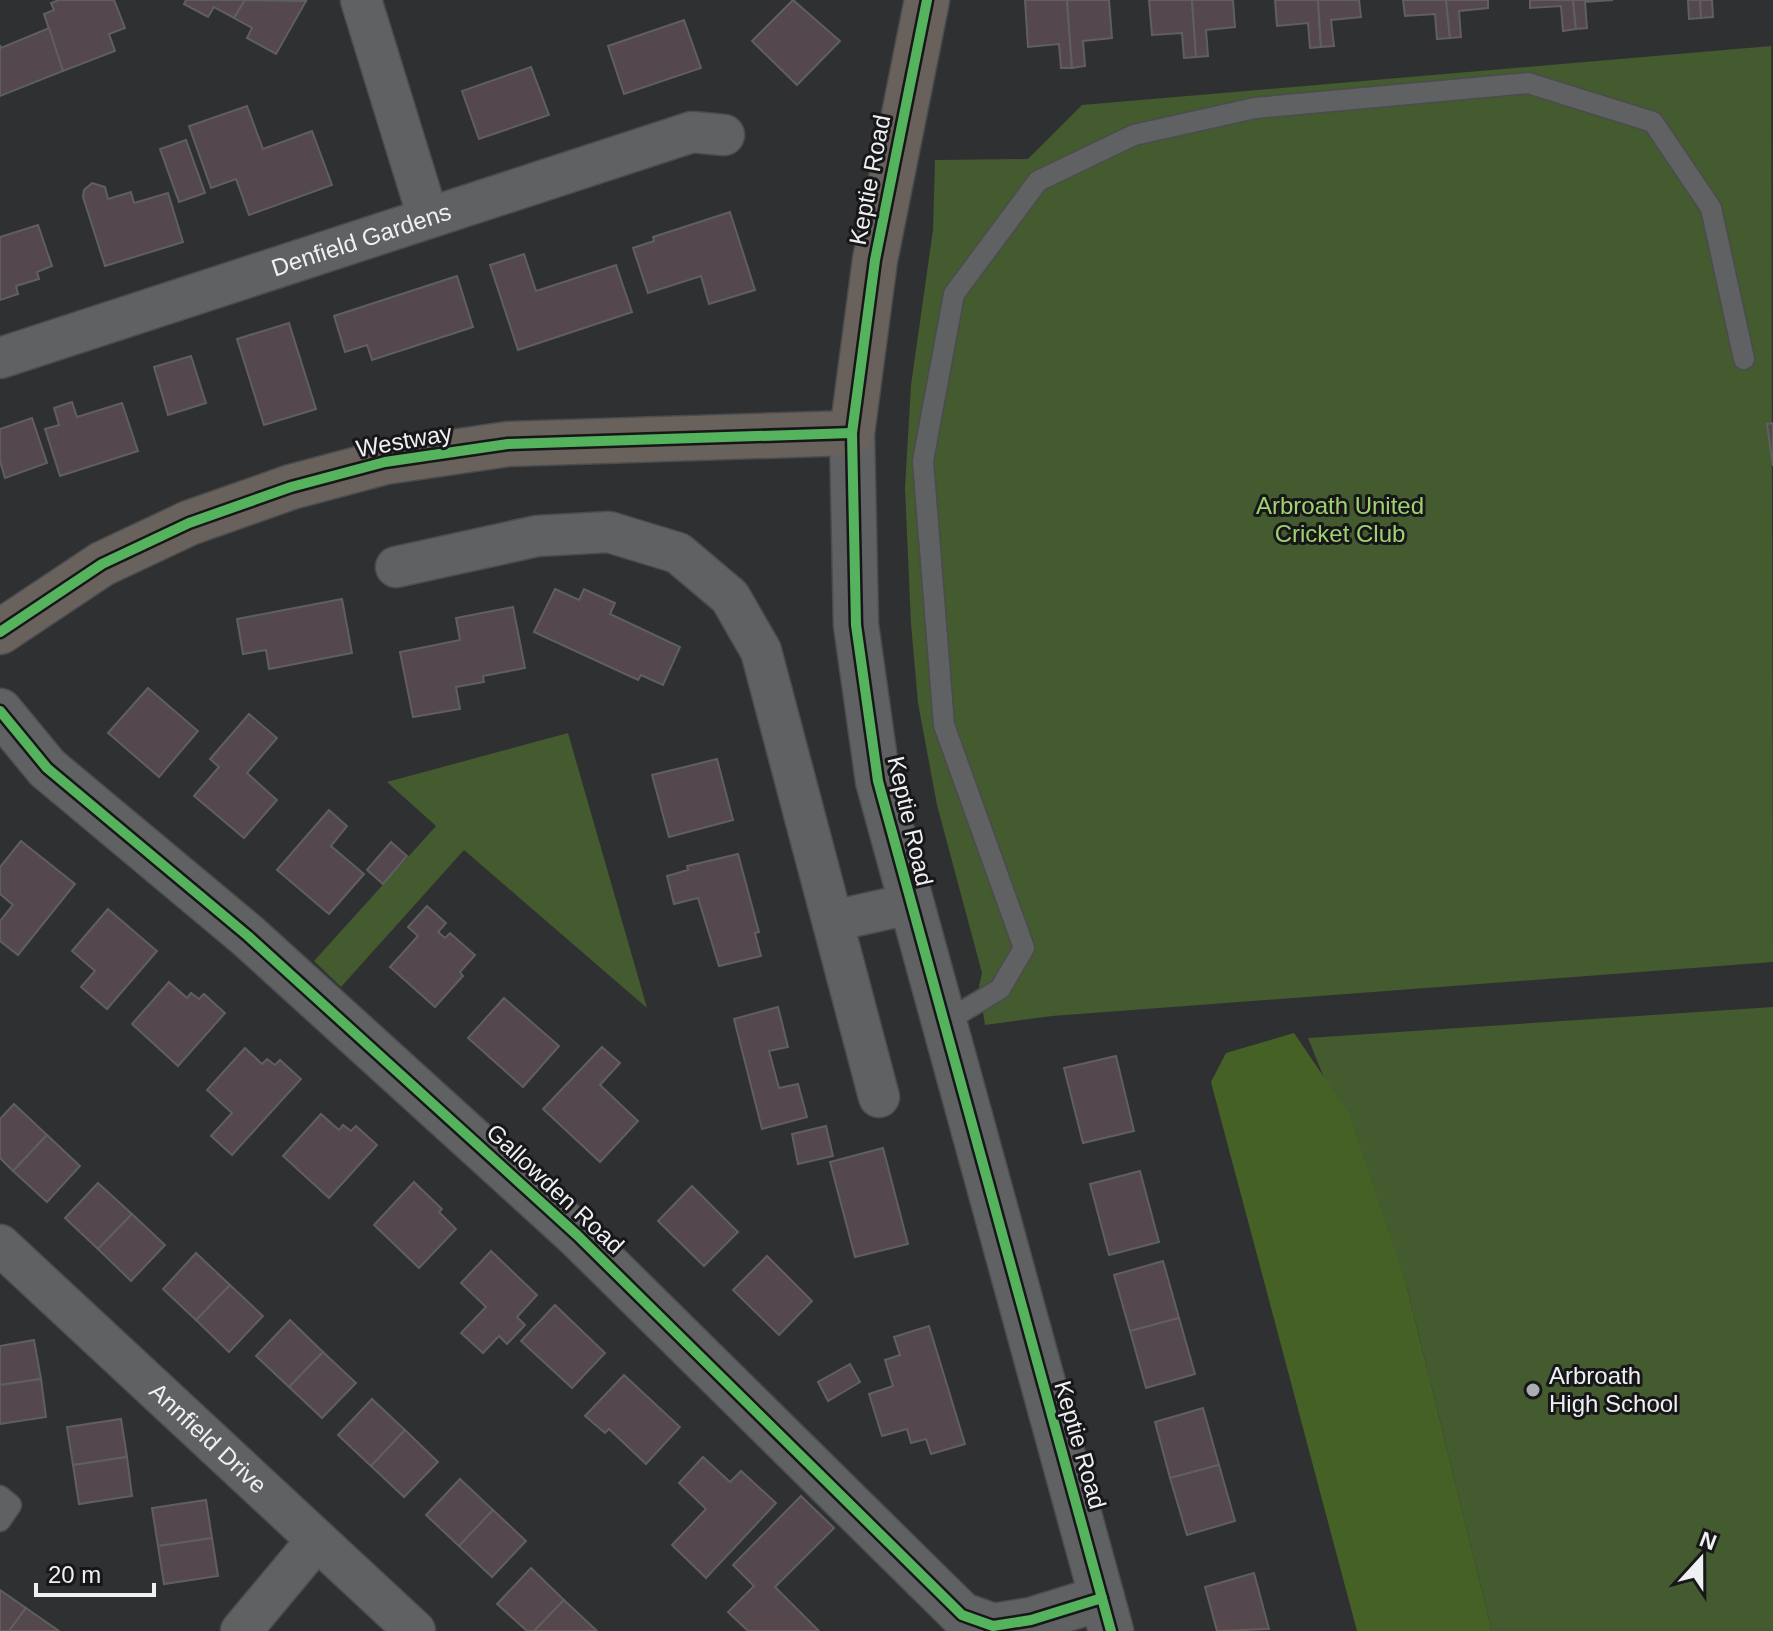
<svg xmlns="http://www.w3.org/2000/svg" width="1773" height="1631" viewBox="0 0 1773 1631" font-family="Helvetica,sans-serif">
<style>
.green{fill:#445a2f}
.forest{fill:#456125}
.building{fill:#54474e;stroke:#5f5f60;stroke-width:2}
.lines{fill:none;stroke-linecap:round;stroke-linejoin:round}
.service-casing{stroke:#4b4c4d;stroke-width:23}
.minor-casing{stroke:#4b4c4d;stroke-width:43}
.tertiary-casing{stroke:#4b4c4d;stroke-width:47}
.secondary-casing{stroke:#4b4c4d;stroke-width:47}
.primary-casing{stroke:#4b4c4d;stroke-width:47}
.service{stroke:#606162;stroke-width:20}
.minor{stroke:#606162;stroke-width:40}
.tertiary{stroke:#606162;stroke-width:44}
.secondary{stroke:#606162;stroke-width:44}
.primary{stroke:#69615b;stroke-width:44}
.cycleway-casing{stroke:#171719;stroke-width:15}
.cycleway{stroke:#56b35d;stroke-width:10}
.poi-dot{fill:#acadaf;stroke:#171719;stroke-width:3}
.labels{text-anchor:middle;stroke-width:6;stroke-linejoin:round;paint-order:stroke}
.street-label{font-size:24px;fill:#eff0f2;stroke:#171719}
.park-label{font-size:24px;fill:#a0d171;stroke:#171719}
.poi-label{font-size:24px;fill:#eff0f2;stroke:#171719;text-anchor:start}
</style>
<rect width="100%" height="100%" fill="#2f3032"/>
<g class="green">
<polygon points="1771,46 1773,962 1052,1016 985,1025 979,986 982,973 937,805 918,703 911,624 905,488 911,385 933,230 935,160 1028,159 1082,105"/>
<polygon points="568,733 647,1008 464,850 341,987 314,961 436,826 387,782"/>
<polygon points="1773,1007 1773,1631 1492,1631 1405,1280 1308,1038"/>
</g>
<polygon class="forest" points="1294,1033 1349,1114 1405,1280 1492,1631 1357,1631 1211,1082 1226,1053"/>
<g class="building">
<polygon points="59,0 114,0 125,28 109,34 115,51 63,71 44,14 54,10 51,3"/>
<polygon points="186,0 245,0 234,18 214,7 208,17 184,4"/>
<polygon points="245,0 306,1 276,54 247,38 252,28 234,18"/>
<polygon points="793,0 840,41 797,85 752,41"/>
<polygon points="1025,0 1067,0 1072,68 1061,68 1059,44 1028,47"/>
<polygon points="1067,0 1109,0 1112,38 1083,41 1085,66 1072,68"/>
<polygon points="1149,0 1192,0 1196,57 1184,58 1182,33 1152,35"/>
<polygon points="1192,0 1233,0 1235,27 1206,30 1208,56 1196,57"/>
<polygon points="1275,0 1318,0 1321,47 1310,48 1308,23 1277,26"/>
<polygon points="1318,0 1359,0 1361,17 1331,20 1334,46 1321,47"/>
<polygon points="1403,0 1446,0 1450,38 1437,39 1435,14 1405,16"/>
<polygon points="1446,0 1488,0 1488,8 1459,11 1461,37 1450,38"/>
<polygon points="1530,0 1573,0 1576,29 1563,31 1561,6 1530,8"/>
<polygon points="1573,0 1613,0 1585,2 1587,28 1576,29"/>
<polygon points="1688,0 1700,0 1701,18 1689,19"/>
<polygon points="1700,0 1712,0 1713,17 1701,18"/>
<polygon points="684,20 701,68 624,94 608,46"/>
<polygon points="49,28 63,71 0,96 0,45 1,48"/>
<polygon points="531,67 549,115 479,139 462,91"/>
<polygon points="247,106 263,149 312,131 332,185 249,215 236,179 211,188 189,126"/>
<polygon points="186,140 205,193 179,202 160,149"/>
<polygon points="92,183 105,187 108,199 131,192 134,203 168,193 183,242 105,266 83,197 84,190"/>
<polygon points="730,212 755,290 709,304 701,276 648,293 633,248 654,241 653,237"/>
<polygon points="38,225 52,266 37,272 39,279 16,286 18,294 0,300 0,237"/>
<polygon points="524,254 536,291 616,265 632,312 518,350 490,265"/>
<polygon points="457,276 473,327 372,360 367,345 345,352 334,316"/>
<polygon points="289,323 316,409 264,425 237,339"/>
<polygon points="191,356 206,403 168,415 154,367"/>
<polygon points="72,402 77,417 122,403 138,451 60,476 45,429 59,425 54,408"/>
<polygon points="32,418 47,463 5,478 0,461 0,429"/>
<polygon points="1773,423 1773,466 1767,424"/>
<polygon points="555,589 579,600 584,589 615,603 610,614 680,647 663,685 641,675 638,680 534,632"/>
<polygon points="342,599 352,653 269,669 266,650 243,654 237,619"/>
<polygon points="513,607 525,668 483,676 484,682 456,687 460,709 413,717 400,652 460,640 456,618"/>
<polygon points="148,688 198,731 159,777 108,733"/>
<polygon points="249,714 277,738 247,773 277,800 244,838 194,796 219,767 210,759"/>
<polygon points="717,759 733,820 669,837 652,775"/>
<polygon points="329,810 347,826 331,846 364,874 329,914 277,870"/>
<polygon points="21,841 75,884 18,955 0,941 0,921 13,905 0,894 0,867"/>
<polygon points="391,842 407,856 383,884 367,870"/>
<polygon points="738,854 759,932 755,933 761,956 719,966 698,898 674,904 667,876 688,870 687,866"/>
<polygon points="427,906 446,923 438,932 445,938 450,933 475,955 460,972 463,976 435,1007 390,967 418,936 408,927"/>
<polygon points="108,909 157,951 107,1009 81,987 95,971 72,951"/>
<polygon points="169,982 187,998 191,993 199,999 204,994 225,1013 178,1066 132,1024"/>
<polygon points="504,998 559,1046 523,1087 468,1038"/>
<polygon points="778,1007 788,1047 769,1051 779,1088 798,1084 807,1117 762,1129 734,1019"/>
<polygon points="602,1047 620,1063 600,1085 638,1121 600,1162 543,1109"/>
<polygon points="245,1048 262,1064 267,1059 275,1065 280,1060 301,1079 232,1155 211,1136 232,1113 207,1090"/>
<polygon points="1116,1056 1134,1131 1083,1143 1064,1068"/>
<polygon points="14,1104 47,1135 13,1171 0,1158 0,1119"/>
<polygon points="321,1114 339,1130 343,1125 351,1131 356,1126 377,1145 329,1198 283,1156"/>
<polygon points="826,1126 833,1156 798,1164 792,1134"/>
<polygon points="47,1135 80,1166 47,1202 13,1171"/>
<polygon points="883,1148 908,1244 855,1257 830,1162"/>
<polygon points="1140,1171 1159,1242 1109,1255 1090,1184"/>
<polygon points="414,1182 442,1209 439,1212 456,1229 419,1268 374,1225"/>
<polygon points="98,1183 132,1214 98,1249 65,1218"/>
<polygon points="692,1186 738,1232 704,1266 658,1221"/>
<polygon points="132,1214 165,1245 131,1281 98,1249"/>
<polygon points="491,1251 537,1295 517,1317 525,1325 507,1344 499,1336 483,1353 461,1333 486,1307 461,1283"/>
<polygon points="196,1253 230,1285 196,1320 163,1289"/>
<polygon points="767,1256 812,1301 779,1335 733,1290"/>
<polygon points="1163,1261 1179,1318 1130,1331 1114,1275"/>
<polygon points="230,1285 263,1316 229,1352 196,1320"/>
<polygon points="555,1305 605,1353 572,1388 521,1341"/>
<polygon points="1179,1318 1195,1374 1146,1388 1130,1331"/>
<polygon points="290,1320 323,1352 289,1387 256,1356"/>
<polygon points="929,1326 965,1444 931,1454 926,1439 911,1443 907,1429 882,1436 869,1394 893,1386 885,1360 900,1355 894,1337"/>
<polygon points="34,1340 41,1379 0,1385 0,1346"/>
<polygon points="323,1352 356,1383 322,1418 289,1387"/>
<polygon points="850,1364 860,1382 828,1401 818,1382"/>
<polygon points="624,1375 680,1427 646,1464 609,1429 605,1433 585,1416"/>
<polygon points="41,1379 46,1417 0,1424 0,1385"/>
<polygon points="372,1399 405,1430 371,1466 338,1435"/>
<polygon points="1203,1408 1219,1465 1170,1478 1155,1422"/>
<polygon points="121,1419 127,1457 73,1465 67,1427"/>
<polygon points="405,1430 438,1462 404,1497 371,1466"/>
<polygon points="127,1457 132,1496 79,1504 73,1465"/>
<polygon points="703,1457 730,1482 741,1471 776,1503 706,1578 672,1545 706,1509 679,1483"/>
<polygon points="1219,1465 1235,1521 1187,1535 1170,1478"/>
<polygon points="460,1479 493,1510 459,1546 426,1515"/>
<polygon points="801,1496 834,1528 775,1587 819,1631 748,1631 728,1612 754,1586 733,1565"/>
<polygon points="206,1500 212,1538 158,1546 152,1508"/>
<polygon points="493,1510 526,1541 492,1577 459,1546"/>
<polygon points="212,1538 218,1576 164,1584 158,1546"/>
<polygon points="531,1568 564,1600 534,1631 527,1631 497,1604"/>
<polygon points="1254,1573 1269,1629 1217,1631 1205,1587"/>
<polygon points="0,1590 26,1608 9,1631 0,1631"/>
<polygon points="564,1600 597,1631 534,1631"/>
<polygon points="26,1608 59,1631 9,1631"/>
</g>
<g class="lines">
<g class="service-casing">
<g id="service">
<polyline points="943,1023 1000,989 1024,948 944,725 923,461 954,294 1038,181 1134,135 1255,108 1528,83 1653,122 1711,208 1744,359"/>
<polyline points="0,1496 11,1505 0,1521"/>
</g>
</g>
<g class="minor-casing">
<g id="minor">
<polyline points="361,0 428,217"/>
<path id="s1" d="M0,358L692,132L724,135"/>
<polyline points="396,567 537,536 609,532 678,553 730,597 761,651 879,1097"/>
<polyline points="833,921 909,904"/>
<path id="s2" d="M0,1245L415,1631"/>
<polyline points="241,1631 317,1540"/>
</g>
</g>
<g class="tertiary-casing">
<polyline id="tertiary" points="0,711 47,768 248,936 577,1235 962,1615 993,1626 1031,1620 1102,1598"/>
</g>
<g class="secondary-casing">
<polyline id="secondary" points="852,433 856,625 878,781 1111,1631"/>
</g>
<g class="primary-casing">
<polyline id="primary" points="0,632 102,564 189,523 291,487 385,462 508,444 852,433 875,260 927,0"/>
</g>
<use href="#service" class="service"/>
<use href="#minor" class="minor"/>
<use href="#tertiary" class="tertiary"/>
<use href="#secondary" class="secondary"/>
<use href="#primary" class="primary"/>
<g class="cycleway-casing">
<g id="cycleway">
<polyline points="927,0 875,260 852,433 856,625 878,781 1111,1631"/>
<polyline points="0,632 102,564 189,523 291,487 385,462 508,444 852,433"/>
<polyline points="0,711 47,768 248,936 577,1235 962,1615 993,1626 1031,1620 1102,1598"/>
</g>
</g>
<use href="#cycleway" class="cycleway"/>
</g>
<circle class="poi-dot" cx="1533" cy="1390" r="8"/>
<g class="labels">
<g class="street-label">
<text transform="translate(870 180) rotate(-79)" y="8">Keptie Road</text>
<text dy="8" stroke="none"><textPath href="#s1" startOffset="380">Denfield Gardens</textPath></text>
<text transform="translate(404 441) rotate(-10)" y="8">Westway</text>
<text transform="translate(910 821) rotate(77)" y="8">Keptie Road</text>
<text transform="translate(555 1189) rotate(43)" y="8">Gallowden Road</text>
<text dy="8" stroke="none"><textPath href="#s2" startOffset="284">Annfield Drive</textPath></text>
<text transform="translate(1080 1445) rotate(74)" y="8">Keptie Road</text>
</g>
<g class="park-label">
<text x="1340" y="514">Arbroath United<tspan x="1340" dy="28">Cricket Club</tspan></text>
</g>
<g class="poi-label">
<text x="1549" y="1384">Arbroath<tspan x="1549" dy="28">High School</tspan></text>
</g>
</g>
<g transform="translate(1701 1559) rotate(21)" stroke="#171719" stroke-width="6" paint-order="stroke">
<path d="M0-6L14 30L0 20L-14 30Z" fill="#eff0f2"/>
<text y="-12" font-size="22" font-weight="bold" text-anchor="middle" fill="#eff0f2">N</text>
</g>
<path d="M36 1583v12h118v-12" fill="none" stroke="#eff0f2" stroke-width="4"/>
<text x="48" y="1583" font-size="24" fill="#eff0f2" stroke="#171719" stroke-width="6" paint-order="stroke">20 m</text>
</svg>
